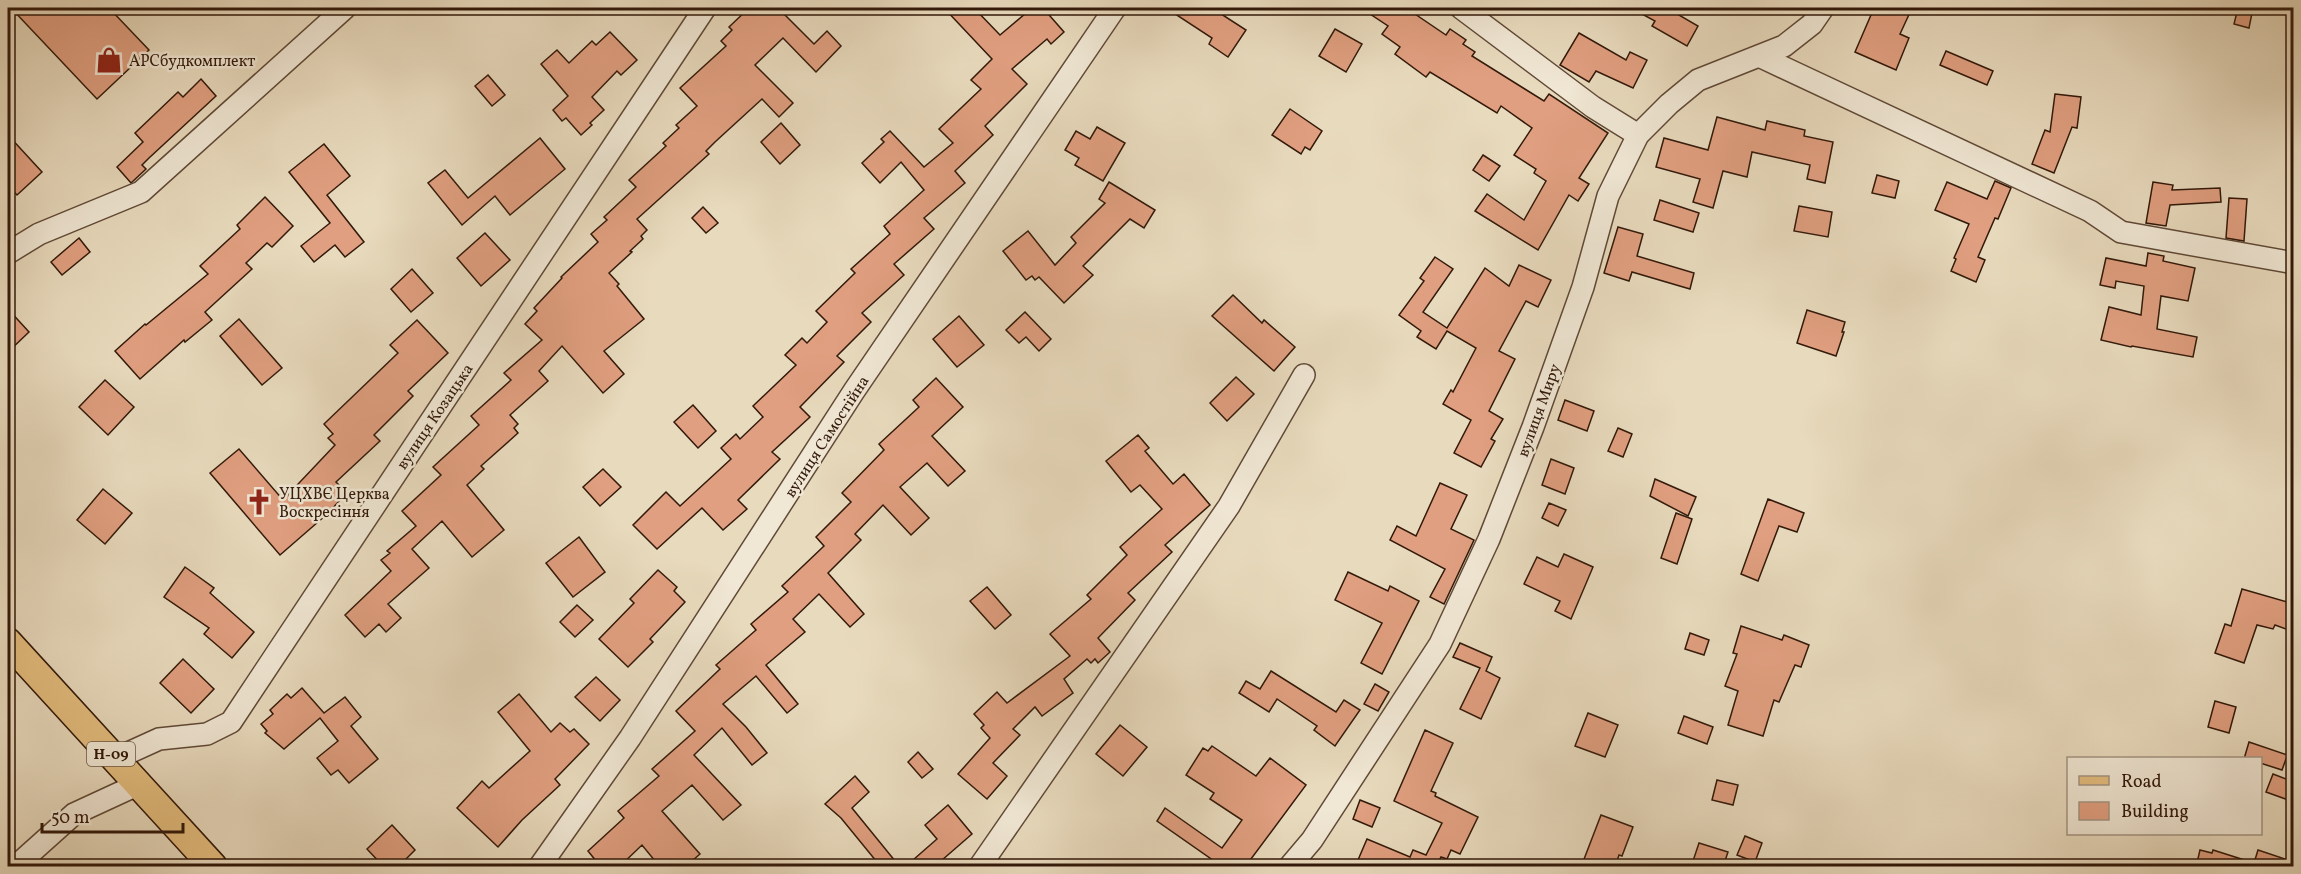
<svg xmlns="http://www.w3.org/2000/svg" width="2301" height="874" viewBox="0 0 2301 874" font-family="Vollkorn,serif">
<style>
.building{fill:#e09f80;stroke:#32190a;stroke-width:1.5}
.lines{fill:none;stroke-linecap:round;stroke-linejoin:round}
.minor-casing{stroke:#604937;stroke-width:24}
.major-casing{stroke:#32190a;stroke-width:30}
.minor{stroke:#f0e7d4;stroke-width:21}
.major{stroke:#e4bd7e;stroke-width:27}
.labels{text-anchor:middle;stroke-width:5;stroke-linejoin:round;paint-order:stroke}
.shield{fill:#f0e7d4;stroke:#6b5747;stroke-width:1.5}
.shield-label{font-size:15px;font-weight:bold;fill:#32190a}
.poi-label{font-size:16px;fill:#32190a;stroke:#f0e7d4;text-anchor:start}
.street-label{font-size:16px;fill:#32190a;stroke:#f0e7d4}
</style>
<rect width="100%" height="100%" fill="#e8dabd"/>
<filter id="stains"><feTurbulence type="fractalNoise" baseFrequency=".00333" numOctaves="4"/><feColorMatrix values="0 0 0 0 .2 0 0 0 0 .09 0 0 0 0 .02 0 0 0 .5 -.17"/></filter>
<radialGradient id="worn" r=".72"><stop offset=".6" stop-color="#630" stop-opacity="0"/><stop offset="1" stop-color="#630" stop-opacity=".3"/></radialGradient>
<g class="building">
<polygon points="11,8 109,8 149,50 97,99"/>
<polygon points="749,8 778,8 814,44 827,31 841,46 816,72 783,38 755,65 793,103 779,117 762,99 715,142 706,151 709,154 637,219 647,230 641,236 643,239 630,251 632,252 609,273 619,284 617,286 644,319 604,351 624,374 603,393 562,346 539,371 548,381 510,415 518,424 514,428 518,433 481,466 484,469 467,485 504,530 472,557 442,521 412,549 429,568 388,604 401,618 386,632 379,624 365,637 345,615 391,571 381,560 390,553 387,551 416,526 402,511 441,475 433,467 479,425 471,416 511,380 504,373 542,340 525,324 537,311 534,308 562,278 561,277 598,242 591,234 607,220 604,217 636,187 629,180 666,146 663,143 679,128 676,125 697,106 680,88 726,46 721,41 732,30 729,27"/>
<polygon points="944,8 974,8 1000,35 1032,8 1043,8 1064,32 1051,44 1047,39 1012,69 1027,84 985,126 993,135 955,171 965,183 924,218 934,229 894,264 904,275 862,313 871,322 837,356 844,362 800,407 810,417 772,452 780,459 738,500 747,509 723,530 702,508 657,549 633,525 666,492 680,506 731,459 721,448 736,434 740,439 763,417 753,406 796,365 785,355 802,338 807,343 827,322 816,311 855,273 851,269 890,234 884,226 924,190 901,162 880,183 862,163 884,142 881,139 890,131 924,167 953,143 939,129 981,89 971,80 992,59"/>
<polygon points="1166,8 1212,8 1246,30 1228,57 1209,44 1212,38"/>
<polygon points="1361,8 1406,8 1446,35 1450,29 1466,40 1463,44 1475,52 1472,56 1544,101 1549,94 1608,133 1579,178 1589,184 1578,201 1569,195 1538,250 1475,211 1487,194 1524,220 1546,181 1534,173 1536,169 1514,155 1532,128 1501,106 1497,113 1430,72 1426,77 1395,54 1400,47 1382,34 1388,26"/>
<polygon points="1631,8 1667,8 1698,26 1687,46 1652,26 1655,21"/>
<polygon points="1874,8 1912,8 1900,34 1909,38 1896,70 1855,52"/>
<polygon points="2238,8 2253,8 2249,28 2234,24"/>
<polygon points="1335,29 1362,44 1346,72 1319,56"/>
<polygon points="610,32 637,60 621,75 617,71 592,97 604,110 590,123 592,125 581,135 566,118 562,121 553,110 568,96 541,64 557,50 569,63 592,41 596,45"/>
<polygon points="1579,33 1626,60 1630,52 1647,60 1633,88 1596,71 1589,82 1560,65"/>
<polygon points="1946,51 1993,71 1987,85 1940,65"/>
<polygon points="488,75 505,95 492,106 475,86"/>
<polygon points="201,79 216,96 149,158 142,165 146,169 131,183 117,167 143,142 135,133 178,92 183,97"/>
<polygon points="2055,94 2081,97 2077,128 2072,127 2054,173 2032,164 2045,130 2050,132"/>
<polygon points="1290,109 1322,131 1310,150 1305,147 1301,154 1272,135"/>
<polygon points="1717,117 1765,130 1767,121 1805,130 1804,136 1833,142 1825,183 1807,179 1810,165 1752,152 1747,177 1723,171 1713,208 1693,202 1700,179 1656,167 1664,138 1708,150"/>
<polygon points="781,123 800,145 780,164 761,142"/>
<polygon points="1097,127 1125,143 1103,181 1075,165 1079,158 1065,150 1076,131 1090,139"/>
<polygon points="8,135 42,172 17,195 8,186"/>
<polygon points="540,138 565,169 510,215 495,196 462,225 428,183 445,170 468,198"/>
<polygon points="324,144 350,176 327,195 364,242 345,257 335,245 314,262 301,246 330,223 289,172"/>
<polygon points="1483,155 1500,166 1489,181 1473,170"/>
<polygon points="1877,175 1899,181 1895,198 1872,193"/>
<polygon points="1995,181 2011,188 1998,219 1995,218 1978,257 1985,260 1976,282 1951,271 1956,259 1954,258 1969,224 1935,210 1947,182 1987,199"/>
<polygon points="1109,182 1155,210 1144,228 1130,219 1083,266 1093,275 1064,303 1039,277 1035,280 1032,276 1026,280 1003,251 1028,231 1055,265 1076,243 1071,237 1105,203 1099,199"/>
<polygon points="2153,182 2173,185 2172,190 2220,188 2221,202 2170,205 2166,226 2146,223"/>
<polygon points="265,197 293,226 272,247 267,243 246,263 252,269 205,312 212,320 185,342 184,340 140,379 115,351 145,324 146,325 208,274 200,266 240,229 237,225"/>
<polygon points="2229,198 2247,199 2244,241 2226,238"/>
<polygon points="1660,200 1699,213 1693,232 1654,220"/>
<polygon points="1799,206 1832,212 1828,237 1794,231"/>
<polygon points="703,207 718,223 706,233 692,218"/>
<polygon points="1618,227 1643,234 1637,256 1694,273 1690,289 1632,272 1629,281 1604,273"/>
<polygon points="485,233 510,260 481,286 457,258"/>
<polygon points="79,238 90,252 62,275 51,262"/>
<polygon points="2148,253 2164,256 2163,261 2195,268 2188,301 2161,296 2157,329 2197,337 2193,357 2132,346 2131,347 2101,340 2109,307 2141,315 2144,286 2116,281 2115,288 2100,285 2106,258 2146,266"/>
<polygon points="1435,257 1453,269 1423,312 1447,328 1485,268 1509,286 1519,265 1551,280 1538,307 1526,301 1499,351 1515,359 1489,411 1503,419 1491,439 1495,441 1481,467 1454,453 1471,420 1443,404 1451,390 1453,392 1476,348 1447,331 1436,349 1417,337 1421,331 1399,315 1424,281 1420,278"/>
<polygon points="412,269 433,293 411,312 391,289"/>
<polygon points="1233,295 1262,323 1264,320 1295,347 1274,371 1212,316"/>
<polygon points="8,309 29,332 8,352"/>
<polygon points="1807,310 1845,322 1842,332 1844,332 1836,356 1797,343"/>
<polygon points="1025,312 1051,339 1039,351 1026,337 1019,343 1006,330"/>
<polygon points="959,316 984,345 957,367 933,339"/>
<polygon points="239,319 282,368 262,385 220,336"/>
<polygon points="417,320 448,353 408,391 413,396 374,435 380,441 336,482 347,493 326,515 280,555 210,473 239,449 283,500 335,445 328,438 333,434 324,424 398,353 390,345"/>
<polygon points="1236,377 1254,394 1227,421 1210,403"/>
<polygon points="936,378 963,407 932,436 965,471 948,486 927,463 900,487 929,518 911,535 883,505 855,534 861,540 828,573 864,614 850,627 819,594 793,619 805,632 766,665 798,704 787,713 756,676 723,704 746,727 767,753 752,765 722,728 694,755 741,805 723,820 692,785 662,811 700,854 685,867 660,867 642,845 619,867 601,867 588,851 624,818 618,811 659,776 652,769 695,731 676,711 720,669 716,665 756,630 751,624 788,592 782,586 824,546 816,537 851,502 842,493 884,450 879,444 919,407 913,400"/>
<polygon points="105,380 134,407 108,435 79,407"/>
<polygon points="1565,400 1594,411 1587,431 1558,420"/>
<polygon points="693,405 716,431 698,448 674,422"/>
<polygon points="1618,428 1632,434 1623,457 1608,451"/>
<polygon points="1138,435 1149,448 1145,451 1173,484 1184,474 1210,505 1165,545 1172,552 1128,593 1135,600 1098,638 1110,652 1098,663 1095,659 1091,663 1087,659 1064,679 1073,693 1042,716 1035,707 1013,729 1020,735 993,763 1007,776 987,799 958,774 990,738 981,728 984,725 974,714 997,692 1007,703 1070,656 1050,634 1091,599 1087,595 1127,555 1120,547 1162,509 1140,485 1131,492 1106,461"/>
<polygon points="1551,459 1574,468 1565,494 1542,485"/>
<polygon points="603,469 621,487 600,506 583,487"/>
<polygon points="1655,479 1696,497 1688,516 1650,496"/>
<polygon points="1440,483 1467,495 1451,529 1474,540 1444,604 1430,597 1445,569 1390,540 1397,526 1416,536"/>
<polygon points="103,489 132,513 105,544 77,520"/>
<polygon points="1768,499 1804,513 1797,532 1779,526 1758,581 1741,574"/>
<polygon points="1549,503 1566,510 1558,526 1542,518"/>
<polygon points="1676,513 1692,519 1677,564 1661,558"/>
<polygon points="579,537 605,572 573,597 546,563"/>
<polygon points="1564,554 1593,567 1571,619 1555,611 1560,601 1524,584 1537,557 1558,567"/>
<polygon points="185,567 214,588 210,593 254,632 232,658 204,634 209,628 164,597"/>
<polygon points="658,570 677,587 674,591 685,602 650,639 653,642 628,667 599,639 634,603 630,599"/>
<polygon points="1348,572 1388,591 1390,586 1419,601 1382,674 1361,663 1382,623 1335,600"/>
<polygon points="987,587 1011,615 995,629 970,601"/>
<polygon points="2242,589 2294,604 2294,632 2275,625 2273,629 2257,625 2244,663 2215,653 2225,624 2231,626"/>
<polygon points="577,605 593,620 575,637 560,622"/>
<polygon points="1741,626 1782,640 1784,635 1809,645 1801,667 1795,665 1779,702 1774,700 1763,736 1728,725 1738,691 1725,686 1737,654 1733,653"/>
<polygon points="1690,633 1709,640 1704,655 1685,649"/>
<polygon points="1460,643 1492,657 1486,671 1500,678 1481,719 1460,709 1480,668 1453,657"/>
<polygon points="183,659 214,689 191,713 160,683"/>
<polygon points="1271,671 1336,712 1344,700 1360,710 1335,746 1314,730 1317,726 1277,699 1269,712 1239,693 1246,681 1260,689"/>
<polygon points="596,677 620,700 600,721 575,697"/>
<polygon points="1375,684 1389,692 1378,711 1364,704"/>
<polygon points="302,688 324,713 345,697 361,717 351,726 378,759 349,783 338,770 331,775 317,758 338,741 320,718 284,749 265,733 267,731 261,724 273,714 270,710 287,694 291,698"/>
<polygon points="519,694 551,732 560,723 570,732 574,729 589,744 555,779 560,785 522,820 498,847 457,808 482,781 489,788 530,751 498,712"/>
<polygon points="2215,701 2236,707 2229,733 2208,727"/>
<polygon points="1588,713 1618,725 1605,757 1575,746"/>
<polygon points="1684,716 1713,727 1707,744 1678,733"/>
<polygon points="1120,725 1147,747 1123,776 1096,754"/>
<polygon points="1425,730 1453,743 1431,791 1436,793 1435,796 1478,817 1460,854 1451,850 1447,859 1441,857 1439,861 1450,867 1355,867 1367,839 1410,857 1413,850 1426,855 1442,823 1394,801"/>
<polygon points="2249,742 2290,756 2289,759 2286,759 2282,770 2260,763 2260,759 2244,759"/>
<polygon points="1212,746 1256,776 1270,758 1306,785 1245,867 1210,867 1214,861 1157,821 1165,808 1222,848 1242,820 1210,799 1214,793 1186,775 1203,748 1208,751"/>
<polygon points="918,752 933,769 922,778 908,762"/>
<polygon points="2273,774 2294,782 2294,802 2266,792"/>
<polygon points="855,776 869,792 852,808 900,867 881,867 841,818 825,804"/>
<polygon points="1717,780 1738,785 1733,805 1712,800"/>
<polygon points="1360,800 1380,808 1372,827 1353,819"/>
<polygon points="948,805 972,834 934,867 905,867 937,839 925,825"/>
<polygon points="1601,815 1633,827 1622,856 1619,855 1615,867 1581,867"/>
<polygon points="392,825 415,850 398,867 384,867 367,849"/>
<polygon points="1745,836 1762,843 1755,862 1737,855"/>
<polygon points="1699,843 1728,852 1723,867 1691,867"/>
<polygon points="2200,850 2212,853 2213,850 2254,863 2258,850 2294,862 2294,867 2196,867"/>
</g>
<g class="lines">
<g class="minor-casing">
<g id="minor">
<polyline points="1461,8 1593,107 1638,135"/>
<polyline points="1761,57 2090,211 2121,232 2294,263"/>
<polyline points="8,253 39,234 141,192 345,8"/>
<polyline points="115,759 159,739 207,734 231,722 705,8"/>
<polyline points="16,866 74,814 139,784"/>
<polyline points="540,866 630,738 854,391 1115,8"/>
<polyline points="980,866 1229,506 1304,375"/>
<polyline points="1290,866 1312,840 1440,644 1489,539 1533,427 1583,287 1608,196 1638,135 1669,104 1698,80 1784,46 1812,24 1823,8"/>
</g>
</g>
<g class="major-casing">
<polyline id="major" points="8,642 213,866"/>
</g>
<use href="#minor" class="minor"/>
<use href="#major" class="major"/>
</g>
<defs>
<g id="shop-bare" transform="scale(2.07)"><path d="M-5-2.5h2.3a2.7 3.5 0 0 1 5.4 0H5L5.5 6h-11ZM-1.5-2.5h3a1.5 2.3 0 0 0-3 0Z" fill="#8f2418" stroke="#f0e7d4" stroke-width="2.5" paint-order="stroke"/></g>
<g id="church-bare" transform="scale(2.07)"><path d="M-1.2-6h2.4v3.5h3.3v2.4h-3.3V6h-2.4V-.1h-3.3v-2.4h3.3Z" fill="#8f2418" stroke="#f0e7d4" stroke-width="2.5" paint-order="stroke"/></g>
</defs>
<g fill-rule="evenodd">
<use href="#shop-bare" x="109" y="60"/>
<use href="#church-bare" x="259" y="502"/>
</g>
<g class="labels">
<rect class="shield" x="87" y="742" width="48" height="24" rx="4.5"/>
<g class="shield-label">
<text x="111" y="759">Н-09</text>
</g>
<g class="poi-label">
<text x="129" y="66">АРСбудкомплект</text>
<text x="279" y="499">УЦХВЄ Церква<tspan x="279" dy="18">Воскресіння</tspan></text>
</g>
<g class="street-label">
<text transform="translate(1538 410) rotate(-70)" y="6">вулиця Миру</text>
<text transform="translate(434 416) rotate(-56)" y="6">вулиця Козацька</text>
<text transform="translate(826 436) rotate(-57)" y="6">вулиця Самостійна</text>
</g>
</g>
<rect width="2301" height="874" fill="none" stroke="#e8dabd" stroke-width="30"/>
<rect x="9" y="9" width="2283" height="856" fill="none" stroke="#32190a" stroke-width="3"/>
<rect x="15" y="15" width="2271" height="844" fill="none" stroke="#32190a" stroke-width="1.5"/>
<rect x="2067" y="757" width="195" height="78" fill="#f0e7d4" stroke="#a49583" stroke-width="1.5"/>
<rect x="2079" y="776" width="30" height="9" fill="#e4bd7e" stroke="#a49583" stroke-width="1.5"/>
<text x="2121" y="787" font-size="18" fill="#32190a">Road</text>
<rect x="2079" y="802" width="30" height="18" fill="#e09f80" stroke="#a49583" stroke-width="1.5"/>
<text x="2121" y="817" font-size="18" fill="#32190a">Building</text>
<path d="M42 823v9h141v-9" fill="none" stroke="#32190a" stroke-width="3"/>
<text x="51" y="823" font-size="18" fill="#32190a" stroke="#f0e7d4" stroke-width="4.5" paint-order="stroke">50 m</text>
<rect width="100%" height="100%" filter="url(#stains)"/>
<rect width="100%" height="100%" fill="url(#worn)"/>
</svg>
